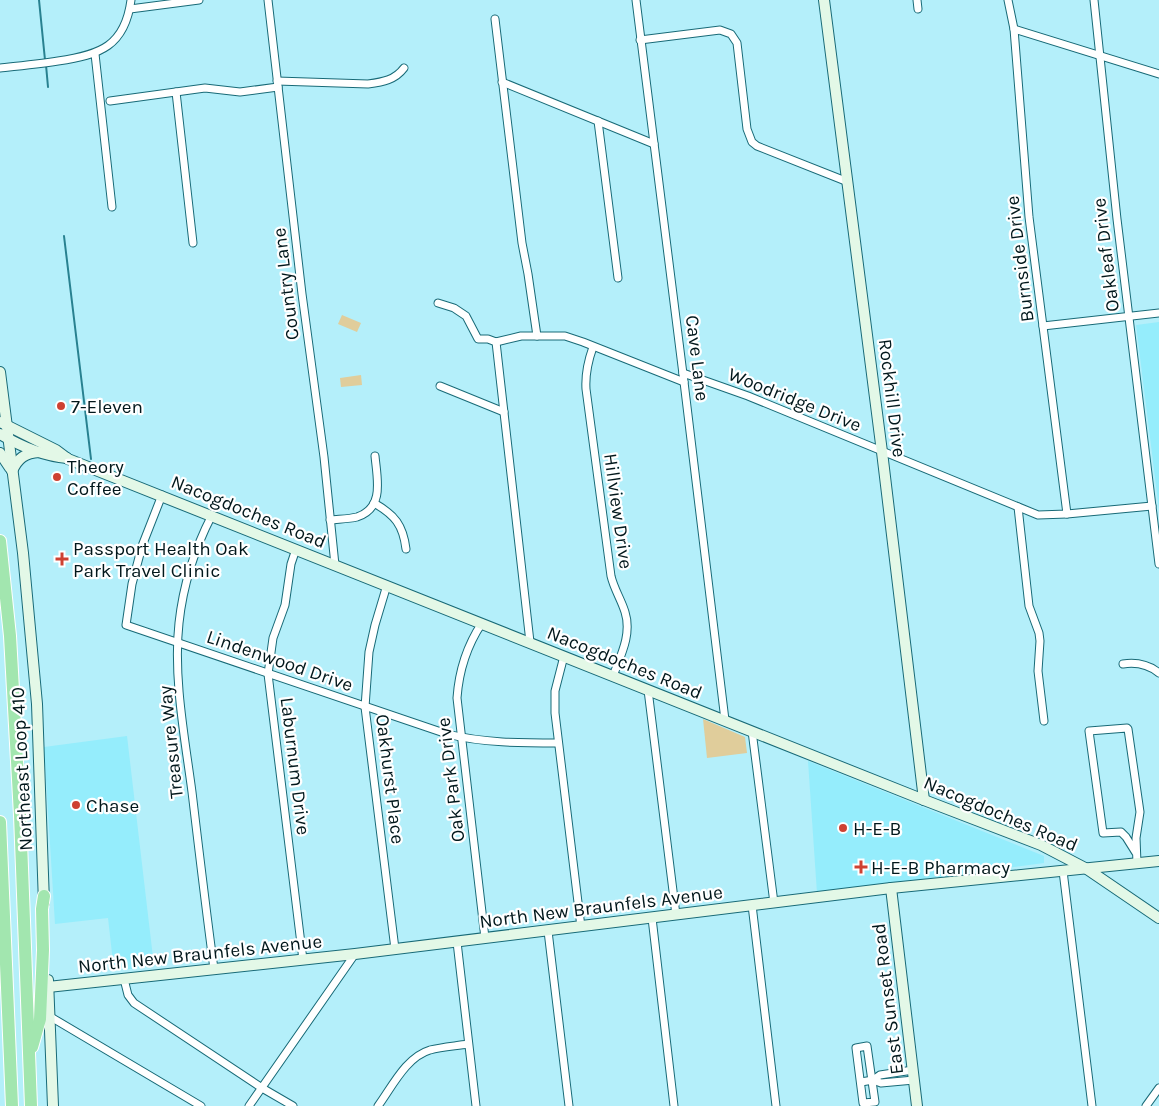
<svg xmlns="http://www.w3.org/2000/svg" width="1159" height="1106" viewBox="0 0 1159 1106" font-family="Karla,sans-serif">
<style>
.built{fill:#95edfc}
.green{fill:#e0cd9b}
.lines{fill:none;stroke-linecap:round;stroke-linejoin:round}
.stream{stroke:#288190;stroke-width:2}
.street-casing{stroke:#186a77;stroke-width:9}
.secondary-casing{stroke:#186a77;stroke-width:12}
.highway-casing{stroke:#fff;stroke-width:14}
.street{stroke:#fff;stroke-width:7}
.secondary{stroke:#e3f8e7;stroke-width:10}
.highway{stroke:#a2e6af;stroke-width:12}
.poi-dot{fill:#ce4132;stroke:#fff;stroke-width:2}
.labels{text-anchor:middle;stroke-width:4.5;stroke-linejoin:round;paint-order:stroke}
.street-label{font-size:19px;fill:#01171b;stroke:#fff}
.poi-label{font-size:19px;fill:#01171b;stroke:#fff;text-anchor:start}
</style>
<rect width="100%" height="100%" fill="#b4effa"/>
<g class="built">
<polygon points="1159,322 1159,510 1136,325"/>
<polygon points="127,736 154,966 114,971 108,918 55,924 44,747"/>
<polygon points="808,761 1044,856 1044,863 817,893"/>
</g>
<g class="green">
<polygon points="342,315 361,323 357,332 338,324"/>
<polygon points="361,375 362,385 341,387 340,378"/>
<polygon points="703,719 745,737 747,753 707,758"/>
</g>
<g class="lines">
<g class="stream">
<polyline points="39,0 45,60"/>
<polyline points="46,65 48,87"/>
<polyline points="64,236 91,459"/>
</g>
<g class="street-casing">
<g id="street">
<polyline points="268,0 302,294 324,457 335,565"/>
<polyline points="636,0 684,382 725,720"/>
<polyline points="917,0 918,9"/>
<polyline points="1008,0 1014,29 1029,217 1067,514"/>
<polyline points="1094,0 1117,219 1159,564"/>
<polyline points="130,9 199,0"/>
<polyline points="495,19 522,243 528,274 537,336"/>
<polyline points="1014,29 1159,74"/>
<polyline points="640,40 720,30 731,34 737,43 747,129 752,142 757,146 848,182"/>
<polyline points="95,54 112,207"/>
<path d="M0,68C19,66 39,64 58,61C100,55 125,46 131,0"/>
<path d="M277,81L368,84C383,82 395,80 404,68"/>
<polyline points="502,82 654,144"/>
<polyline points="176,92 193,243"/>
<polyline points="110,101 205,88 240,92 278,87"/>
<polyline points="598,121 618,278"/>
<polyline points="438,303 454,308 466,316 478,339 488,339 496,342"/>
<polyline points="1043,326 1159,313"/>
<polyline points="496,342 530,642"/>
<polyline points="496,342 521,336 565,336 583,342 684,382"/>
<path d="M593,347C588,361 585,373 586,389L611,576C614,589 621,599 625,612C632,634 621,655 613,676"/>
<polyline points="683,373 748,396 1038,515 1067,514 1152,506"/>
<polyline points="440,386 504,412"/>
<path d="M162,495L142,546L132,584L126,625L447,734C483,743 521,743 558,743"/>
<path d="M374,503C395,515 403,525 406,549"/>
<polyline points="1018,507 1029,606 1039,633 1040,641 1038,671 1044,721"/>
<path d="M212,515C195,548 183,586 179,623C173,677 185,739 192,792C199,851 206,910 214,969"/>
<path d="M330,520C339,519 349,519 357,517C385,508 377,478 375,456"/>
<polyline points="296,549 291,564 285,605 273,638 268,674 303,960"/>
<polyline points="387,585 375,625 369,652 365,707 395,949"/>
<path d="M482,623C466,647 459,670 457,698L485,938"/>
<polyline points="564,656 555,691 555,713 581,927"/>
<path d="M1123,664C1136,662 1149,665 1159,673"/>
<polyline points="648,690 676,915"/>
<polyline points="752,731 774,903"/>
<polyline points="1136,853 1126,837 1121,832 1103,833 1089,731 1127,728 1128,729 1140,812 1136,838 1137,863"/>
<polyline points="1063,871 1092,1106"/>
<polyline points="752,905 776,1106"/>
<polyline points="652,918 674,1106"/>
<polyline points="548,931 569,1106"/>
<polyline points="457,942 476,1106"/>
<polyline points="124,979 128,995 134,1003 262,1088 293,1106"/>
<polyline points="49,1016 201,1106"/>
<polygon points="867,1046 875,1102 863,1103 856,1048"/>
<polyline points="873,1080 881,1083 914,1080"/>
<polyline points="861,1082 873,1080 880,1075 913,1070"/>
<polyline points="249,1106 355,954"/>
<path d="M378,1106C392,1087 406,1057 430,1050C442,1047 456,1046 468,1044"/>
<polyline points="1146,1106 1159,1088"/>
</g>
</g>
<g class="secondary-casing">
<g id="secondary">
<polyline points="824,0 882,452 924,800"/>
<polyline points="0,372 23,553 37,704 44,903"/>
<polyline points="0,422 56,450 68,459 924,800 1041,845 1087,869 1159,918"/>
<path d="M0,434C20,446 44,456 67,458"/>
<polyline points="0,453 10,468"/>
<path d="M12,471C18,458 25,453 39,452"/>
<polyline points="891,888 917,1106"/>
<polyline points="48,980 53,1106"/>
<polyline points="48,987 355,954 891,888 1159,861"/>
</g>
</g>
<g class="highway-casing">
<g id="highway">
<polyline points="0,541 10,636 20,815 31,1106"/>
<polyline points="0,822 12,1106"/>
<polyline points="32,1047 40,1019 43,950 42,909 44,896"/>
</g>
</g>
<use href="#street" class="street"/>
<use href="#secondary" class="secondary"/>
<use href="#highway" class="highway"/>
</g>
<g class="poi-dot">
<circle cx="61" cy="406" r="5"/>
<circle cx="57" cy="477" r="5"/>
<path d="M59.5 551.5h5v5h5v5h-5v5h-5v-5h-5v-5h5z"/>
<circle cx="76" cy="805" r="5"/>
<circle cx="843" cy="828" r="5"/>
<path d="M858.5 859.5h5v5h5v5h-5v5h-5v-5h-5v-5h5z"/>
</g>
<g class="labels">
<g class="street-label">
<text transform="translate(1105 255) rotate(-97)" y="7">Oakleaf Drive</text>
<text transform="translate(1019 259) rotate(-97)" y="7">Burnside Drive</text>
<text transform="translate(285 284) rotate(-97)" y="7">Country Lane</text>
<text transform="translate(698 358) rotate(83)" y="7">Cave Lane</text>
<text transform="translate(893 398) rotate(83)" y="7">Rockhill Drive</text>
<text transform="translate(795 399) rotate(22)" y="7">Woodridge Drive</text>
<text transform="translate(249 511) rotate(22)" y="7">Nacogdoches Road</text>
<text transform="translate(619 511) rotate(82)" y="7">Hillview Drive</text>
<text transform="translate(280 660) rotate(19)" y="7">Lindenwood Drive</text>
<text transform="translate(625 662) rotate(22)" y="7">Nacogdoches Road</text>
<text transform="translate(170 742) rotate(-96)" y="7">Treasure Way</text>
<text transform="translate(296 766) rotate(83)" y="7">Laburnum Drive</text>
<text transform="translate(21 769) rotate(-93)" y="7">Northeast Loop 410</text>
<text transform="translate(391 779) rotate(83)" y="7">Oakhurst Place</text>
<text transform="translate(450 780) rotate(-97)" y="7">Oak Park Drive</text>
<text transform="translate(1001 813) rotate(23)" y="7">Nacogdoches Road</text>
<text transform="translate(601 906) rotate(-7)" y="7">North New Braunfels Avenue</text>
<text transform="translate(200 953) rotate(-6)" y="7">North New Braunfels Avenue</text>
<text transform="translate(887 999) rotate(-97)" y="7">East Sunset Road</text>
</g>
<g class="poi-label">
<text x="71" y="413">7-Eleven</text>
<text x="67" y="473">Theory<tspan x="67" dy="22">Coffee</tspan></text>
<text x="73" y="555">Passport Health Oak<tspan x="73" dy="22">Park Travel Clinic</tspan></text>
<text x="86" y="812">Chase</text>
<text x="853" y="835">H-E-B</text>
<text x="871" y="874">H-E-B Pharmacy</text>
</g>
</g>
</svg>
